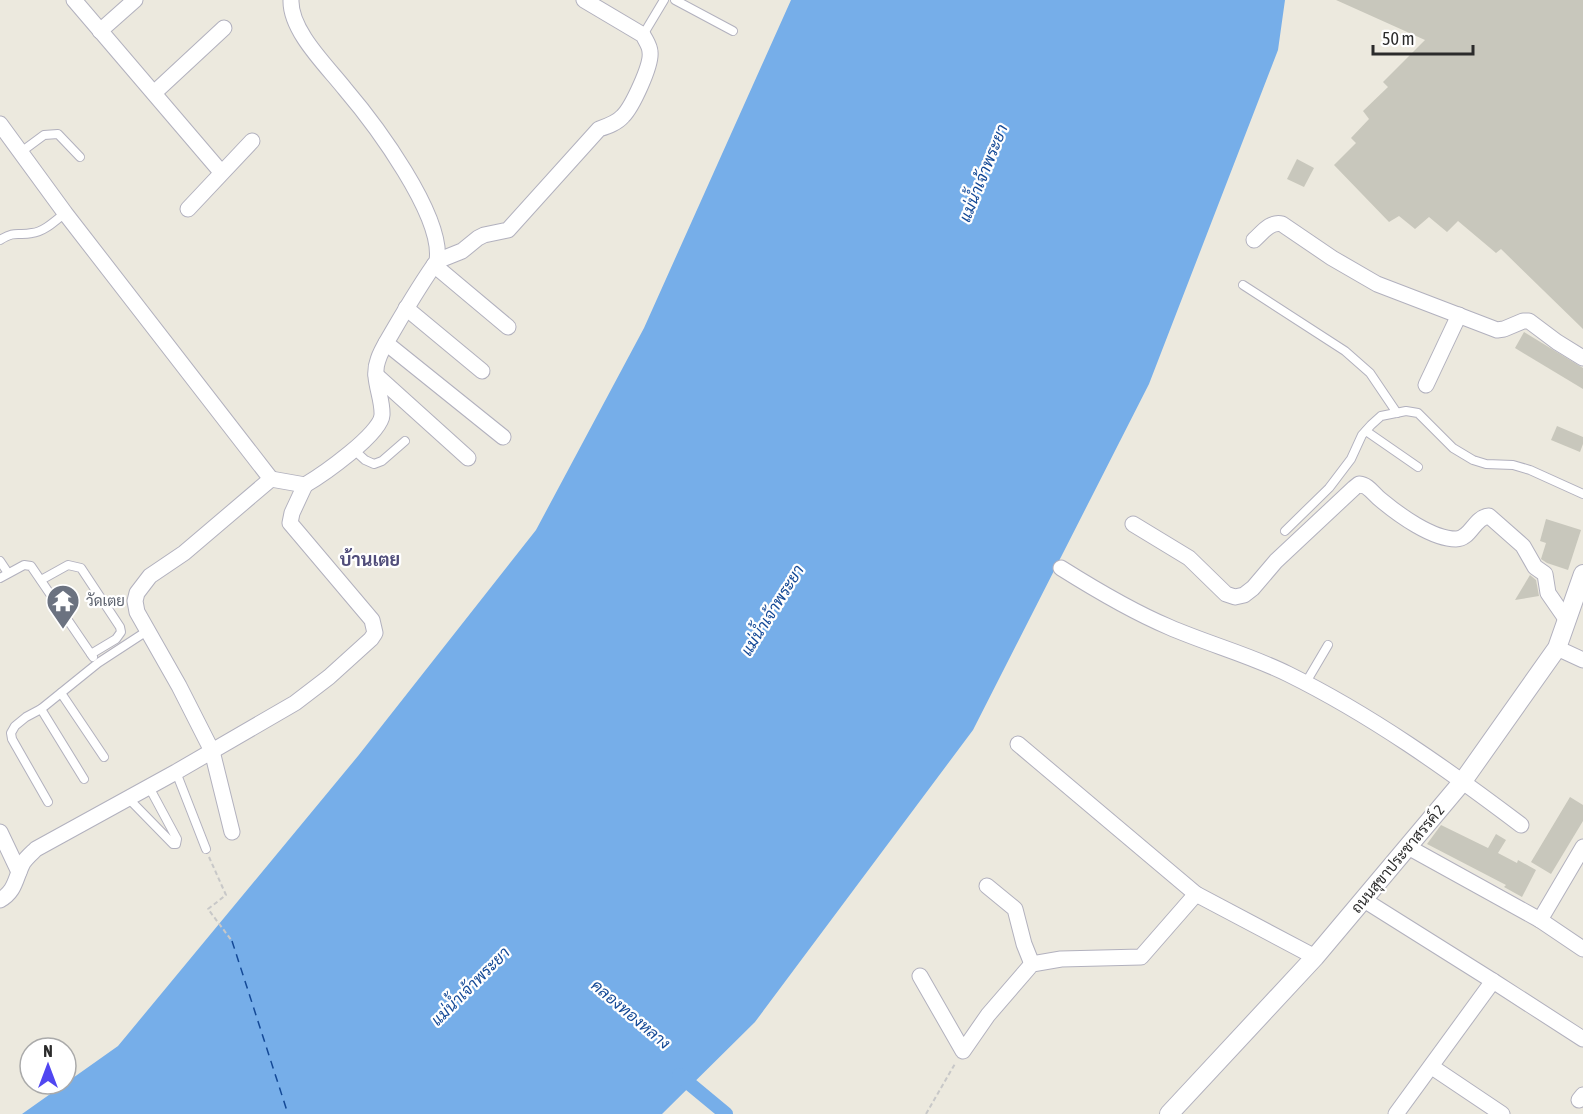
<svg xmlns="http://www.w3.org/2000/svg" width="1583" height="1114" viewBox="0 0 1583 1114" font-family="'Asap Condensed',Sarabun,sans-serif">
<style>
.water{fill:#76aee9}
.lines{fill:none;stroke-linecap:round;stroke-linejoin:round}
.canal{stroke:#76aee9;stroke-width:14}
.ferry{stroke:#144996;stroke-width:1.5;stroke-dasharray:8 6;stroke-linecap:butt}
.building{fill:#c8c7bc}
.service-casing{stroke:#b2b1be;stroke-width:10}
.minor-casing{stroke:#b2b1be;stroke-width:17}
.tertiary-casing{stroke:#b2b1be;stroke-width:20}
.path{stroke:#c8c8c8;stroke-width:2;stroke-dasharray:4.5 3;stroke-linecap:butt}
.service{stroke:#fff;stroke-width:8}
.minor{stroke:#fff;stroke-width:15}
.tertiary{stroke:#fff;stroke-width:18}
.labels{text-anchor:middle;stroke-width:4.5;stroke-linejoin:round;paint-order:stroke}
.worship-label{font-size:15px;fill:#5b616d;stroke:#fff;text-anchor:start}
.street-label{font-size:15px;fill:#2b2b2b;stroke:#fff}
.water-label{font-size:16px;font-style:italic;fill:#144996;stroke:#fff}
.quarter-label{font-size:18px;font-weight:bold;fill:#504d7a;stroke:#fff}
</style>
<rect width="100%" height="100%" fill="#ece9de"/>
<polygon class="water" points="791,0 1285,0 1278,50 1149,384 973,730 755,1022 662,1114 22,1114 118,1046 358,756 536,530 644,328"/>
<g class="lines">
<polyline class="canal" points="679,1075 726,1114"/>
<polyline class="ferry" points="232,941 288,1114"/>
</g>
<g class="building">
<polygon points="1336,0 1583,0 1583,329 1501,249 1496,253 1458,221 1447,232 1429,217 1415,229 1399,216 1389,222 1334,165 1356,143 1351,138 1369,119 1363,111 1388,87 1383,82 1425,40"/>
<polygon points="1297,159 1314,168 1304,187 1287,179"/>
<polygon points="1524,332 1583,368 1583,389 1515,348"/>
<polygon points="1557,426 1583,437 1583,444 1580,452 1551,440"/>
<polygon points="1546,519 1581,530 1568,570 1547,563 1541,559 1546,543 1540,541"/>
<polygon points="1530,575 1536,580 1539,596 1515,600"/>
<polygon points="1570,797 1583,805 1583,821 1551,874 1531,862"/>
<polygon points="1441,825 1488,848 1496,834 1506,840 1498,853 1517,863 1518,860 1536,870 1522,897 1504,887 1506,885 1427,844"/>
</g>
<g class="lines">
<g class="service-casing">
<g id="service">
<polyline points="675,0 733,31"/>
<polyline points="643,35 664,0"/>
<polyline points="21,152 44,135 58,134 80,157"/>
<path d="M0,240C16,230 17,236 32,233C44,232 56,220 65,213"/>
<polyline points="1243,285 1345,351 1370,373 1397,413"/>
<polyline points="1366,431 1418,467"/>
<polyline points="353,449 365,460 374,464 382,461 405,441"/>
<polyline points="1285,531 1329,488 1351,459 1362,435 1371,425 1381,416 1406,411 1418,413 1453,448 1473,460 1486,464 1513,465 1530,470 1583,494"/>
<polyline points="0,561 8,573"/>
<polyline points="0,578 24,565 31,566 93,657"/>
<polyline points="41,580 68,565 81,568 120,627 121,632 116,639 91,654"/>
<polyline points="1305,684 1328,645"/>
<polyline points="61,693 104,757"/>
<polyline points="41,709 84,779"/>
<polyline points="176,772 206,849"/>
<polyline points="128,798 173,844 176,844 177,839 149,787"/>
<polyline points="48,802 12,739 11,733 15,726 26,717 41,709 98,663 147,631"/>
</g>
</g>
<g class="minor-casing">
<g id="minor">
<polyline points="74,0 221,172"/>
<polyline points="100,31 135,0"/>
<polyline points="154,93 224,28"/>
<polyline points="0,124 65,213 271,479 184,553 150,576 137,593 135,601 137,612 179,686 212,751 232,832"/>
<polyline points="188,209 252,141"/>
<path d="M1254,240C1262,233 1270,221 1282,224L1332,258L1377,284L1497,330L1504,329L1523,321H1529L1557,342L1583,358"/>
<path d="M437,261L462,251L478,238L484,235L508,230L599,129C608,126 617,123 623,116C632,107 652,65 650,52C650,46 646,41 643,35L584,0"/>
<polyline points="434,265 508,327"/>
<polyline points="406,308 482,371"/>
<polyline points="386,343 503,437"/>
<polyline points="376,375 468,458"/>
<polyline points="1426,385 1459,315"/>
<path d="M271,479L305,485C322,475 381,434 382,415C383,397 371,378 378,360C381,350 388,340 393,331C407,307 421,283 437,261C444,216 374,123 345,89C327,66 290,31 291,0"/>
<path d="M1133,524L1189,558L1226,594L1235,597L1244,595L1253,588L1276,561L1354,488L1359,484C1369,485 1373,494 1381,500C1399,515 1432,539 1456,539C1471,539 1474,517 1489,516L1523,546L1535,567L1545,574L1548,593L1566,619"/>
<path d="M1061,568C1096,590 1131,611 1169,627C1208,644 1250,655 1288,674C1371,715 1447,769 1521,825"/>
<polyline points="1557,648 1583,660"/>
<polyline points="1018,744 1196,894 1315,957"/>
<polyline points="0,832 19,872"/>
<polyline points="1408,847 1540,920 1583,949"/>
<polyline points="987,886 1015,909 1024,944 1032,964"/>
<path d="M0,900C16,891 15,878 23,863C26,858 32,853 36,849L176,772L295,703L329,677L371,639L375,633L372,620L290,523L292,513L305,485"/>
<polyline points="1364,900 1493,981 1583,1039"/>
<polyline points="1540,920 1583,847"/>
<polyline points="920,976 963,1051 988,1015 1032,964 1061,959 1141,957 1196,894"/>
<polyline points="1432,1067 1502,1114"/>
<polyline points="1579,1100 1583,1095"/>
<polyline points="1396,1114 1493,981"/>
</g>
</g>
<g class="tertiary-casing">
<polyline id="tertiary" points="1169,1114 1315,957 1463,781 1557,648 1583,574"/>
</g>
<g class="path">
<polyline points="209,857 226,895 208,909 232,941"/>
<polyline points="926,1114 956,1062"/>
</g>
<use href="#service" class="service"/>
<use href="#minor" class="minor"/>
<use href="#tertiary" class="tertiary"/>
</g>
<defs>
<g id="temple-pin" transform="scale(1.725)"><path d="M0 17L-7.5 6A9.5 9.5 0 1 1 7.5 6Z" fill="#6b7280" stroke="#fff"/><path d="M0-6L5-2H3V0L6.5 2.5H4V6H1.5V3h-3V6H-4V2.5H-6.5L-3 0V-2H-5Z" fill="#fff"/></g>
</defs>
<g fill-rule="evenodd">
<use href="#temple-pin" x="63" y="601"/>
</g>
<g class="labels">
<g class="worship-label">
<text x="86" y="606">วัดเตย</text>
</g>
<g class="street-label">
<text transform="translate(1398 859) rotate(-50)" y="5">ถนนสุขาประชาสรรค์ 2</text>
</g>
<g class="water-label">
<text transform="translate(983 173) rotate(-68)" y="6">แม่น้ำเจ้าพระยา</text>
<text transform="translate(772 610) rotate(-58)" y="6">แม่น้ำเจ้าพระยา</text>
<text transform="translate(470 986) rotate(-45)" y="6">แม่น้ำเจ้าพระยา</text>
<text transform="translate(631 1014) rotate(40)" y="6">คลองทองหลาง</text>
</g>
<g class="quarter-label">
<text x="370" y="566">บ้านเตย</text>
</g>
</g>
<g transform="translate(48 1066)"><circle r="28" fill="#ffffff" stroke="#aaaaaa" stroke-width="1.5"/>
<path d="M0-4.5L10 22L0 15L-10 22Z" fill="#5046f1"/>
<text y="-9" font-size="16" font-weight="bold" text-anchor="middle" fill="#2b2b2b">N</text>
</g>
<path d="M1373 45v9h100v-9" fill="none" stroke="#2b2b2b" stroke-width="3"/>
<text x="1382" y="45" font-size="18" fill="#2b2b2b" stroke="#ffffff" stroke-width="4.5" paint-order="stroke">50 m</text>
</svg>
